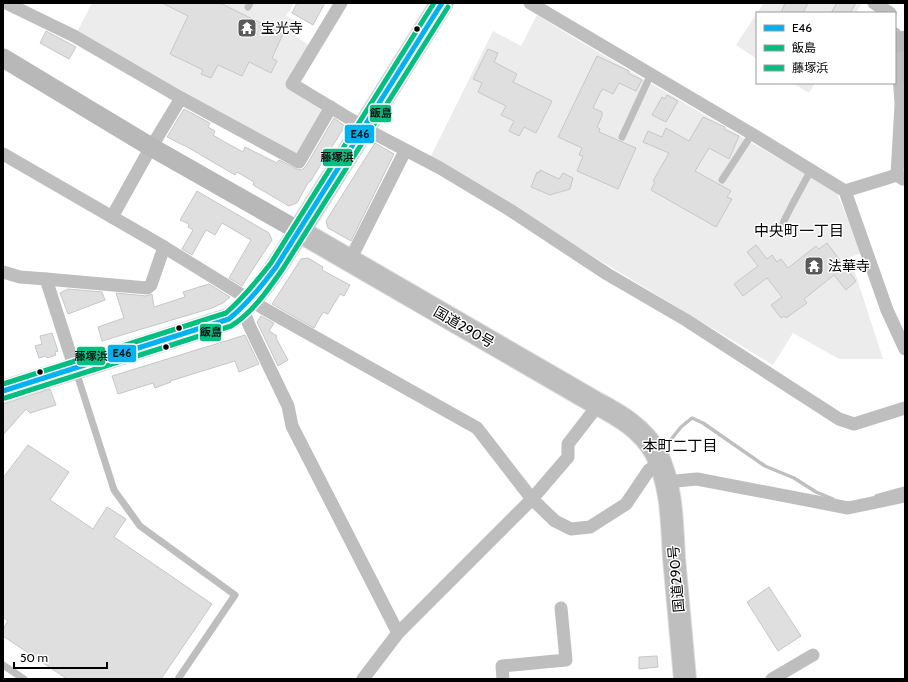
<svg xmlns="http://www.w3.org/2000/svg" width="908" height="682" viewBox="0 0 908 682" font-family="Cabin,'Noto Sans JP',sans-serif">
<style>
.green{fill:#ececec}
.lines{fill:none;stroke-linecap:round;stroke-linejoin:round}
.stream{stroke:#bfbfbf;stroke-width:3.5}
.building{fill:#dfdfdf;stroke:#c7c7c7}
.primary-casing{stroke:#dbdbdb;stroke-width:23}
.highway-casing{stroke:#dbdbdb;stroke-width:24}
.lane{stroke:#bebebe;stroke-width:7}
.street{stroke:#bebebe;stroke-width:13}
.secondary{stroke:#b8b8b8;stroke-width:19}
.primary{stroke:#bebebe;stroke-width:21}
.highway{stroke:#bebebe;stroke-width:22}
.bus-1-casing{stroke:#fff;stroke-width:8}
.bus-2-casing{stroke:#fff;stroke-width:8}
.bus-3-casing{stroke:#fff;stroke-width:8}
.bus-1{stroke:#00b2f2;stroke-width:5}
.bus-2{stroke:#00bf80;stroke-width:5}
.bus-3{stroke:#00bf80;stroke-width:5}
.bus-dot{fill:#000;stroke:#fff;stroke-width:1.5}
.labels{text-anchor:middle;stroke-width:3;stroke-linejoin:round;paint-order:stroke}
.poi-label{font-size:14px;fill:#000;stroke:#fff;text-anchor:start}
.street-label{font-size:14px;fill:#000;stroke:#fff}
.neighbourhood-label{font-size:15px;fill:#000;stroke:#fff}
.line-badge{stroke:#fff;stroke-width:1.5}
.pale-badge-label{font-size:11px;text-anchor:middle;font-weight:bold;fill:#111}
</style>
<rect width="100%" height="100%" fill="#fff"/>
<g class="green">
<polygon points="92,3 294,3 286,16 299,23 292,34 314,48 292,84 331,107 299,162 77,32"/>
<polygon points="764,3 862,3 856,13 757,13"/>
<polygon points="757,13 757,59 736,45"/>
<polygon points="537,15 571,36 837,193 862,253 850,257 883,359 839,359 793,333 773,365 430,158 493,31 521,46"/>
<polygon points="793,83 815,83 809,93"/>
</g>
<g class="lines">
<g class="stream">
<polyline points="669,442 681,427 692,418 703,423 765,466 794,478 816,492 833,499"/>
<polyline points="876,496 905,488"/>
</g>
</g>
<g class="building">
<polygon points="162,3 220,3 283,34 272,58 277,61 271,73 249,62 242,76 218,65 211,78 201,74 203,70 170,54 188,16"/>
<polygon points="297,3 325,3 313,25 292,13"/>
<polygon points="785,3 808,3 803,13 781,13"/>
<polygon points="837,3 856,3 850,13 831,13"/>
<polygon points="46,31 76,47 69,59 40,43"/>
<polygon points="488,49 498,53 494,62 517,74 513,82 552,101 536,133 524,127 519,136 509,131 514,121 501,115 506,106 478,92 482,83 473,79"/>
<polygon points="597,56 629,71 628,73 642,80 636,91 619,83 613,94 603,89 602,91 601,91 593,108 602,112 602,116 597,127 600,129 599,132 636,148 618,189 577,171 583,156 579,155 582,148 558,137"/>
<polygon points="667,95 678,101 666,122 652,115 662,97 665,99"/>
<polygon points="184,109 210,123 208,127 215,131 213,135 223,141 243,152 245,147 277,163 279,160 299,170 303,169 306,166 334,118 345,126 310,182 309,181 297,203 289,206 253,185 254,182 237,172 235,175 189,148 167,137"/>
<polygon points="703,117 725,127 724,129 739,136 729,159 709,148 695,171 731,191 727,197 732,199 716,227 651,190 655,182 653,181 669,153 643,142 648,131 662,137 666,128 689,141"/>
<polygon points="375,143 394,154 351,241 328,228 326,221"/>
<polygon points="540,170 559,179 563,173 573,178 570,189 550,195 531,187 537,172 539,173"/>
<polygon points="197,191 269,233 272,240 242,286 229,278 251,240 222,223 215,235 206,230 192,255 182,249 193,230 188,227 189,224 180,220"/>
<polygon points="827,243 856,281 846,290 834,275 804,299 807,303 786,318 784,316 781,318 771,305 782,297 767,278 743,296 734,284 758,266 747,252 756,245 767,259 772,255 777,262 781,259 788,268 816,246 819,249"/>
<polygon points="308,258 323,267 322,270 350,285 344,296 340,294 328,314 323,312 314,328 272,304 301,259"/>
<polygon points="209,284 230,297 223,303 212,308 102,341 98,327 124,318 116,293 146,296 152,294 154,307 185,297 183,292"/>
<polygon points="68,289 102,292 105,300 68,314 60,293"/>
<polygon points="261,316 274,323 269,331 277,336 276,338 288,360 278,366 257,322"/>
<polygon points="52,333 58,351 55,352 56,355 47,358 46,356 39,358 35,346 42,344 40,336"/>
<polygon points="245,335 259,364 239,372 235,361 170,381 171,382 155,388 153,383 118,394 112,376"/>
<polygon points="50,389 56,405 30,413 26,409 3,435 3,404"/>
<polygon points="28,445 69,472 50,500 93,529 107,507 126,519 114,537 212,604 161,679 67,679 3,636 3,629 8,621 3,617 3,478"/>
<polygon points="769,587 801,636 778,651 747,602"/>
<polygon points="657,656 658,667 639,669 639,657"/>
</g>
<g class="lines">
<g class="primary-casing">
<path id="primary" d="M3,391L87,365L229,319C260,296 279,263 299,231"/>
</g>
<g class="highway-casing">
<path id="highway" d="M442,3L299,231L596,403C619,415 643,429 656,453C672,485 672,523 674,558C678,598 681,639 685,679"/>
</g>
<g class="lane">
<polyline points="248,7 250,3"/>
<polyline points="622,137 651,74"/>
<polyline points="722,180 752,134"/>
<polyline points="783,223 792,205 811,170"/>
<polyline points="76,371 114,490 140,526 235,595 178,679"/>
<polyline points="3,665 24,679"/>
</g>
<g class="street">
<polyline points="6,3 74,36 181,98 299,162 331,107"/>
<polyline points="341,3 292,84 375,134 440,168 510,210 607,274 686,320 839,419 854,424 905,408"/>
<polyline points="530,3 752,134 845,191 887,310 905,349"/>
<polyline points="874,3 890,13"/>
<polyline points="895,34 897,43 901,104 897,175"/>
<polyline points="3,154 164,247 263,308 477,428 532,499 555,521 571,529 590,527 626,504 649,470 660,463"/>
<polyline points="845,191 897,175 903,179"/>
<polyline points="112,217 146,156 181,98"/>
<polyline points="349,260 355,250 405,151"/>
<polyline points="3,272 20,277 46,279 75,369"/>
<polyline points="46,279 147,288 151,285 164,247"/>
<polyline points="243,309 249,325 288,406 292,426 398,633"/>
<polyline points="667,484 676,481 697,479 848,508 905,496"/>
<polyline points="363,679 398,633 532,499 568,457 568,444 592,413 596,403"/>
<polyline points="503,679 502,666 566,660 561,608"/>
<polyline points="772,679 813,655"/>
</g>
<g class="secondary">
<polyline points="897,43 905,40"/>
<polyline points="3,58 151,147 299,231"/>
</g>
<use href="#primary" class="primary"/>
<use href="#highway" class="highway"/>
<g class="bus-1-casing">
<path id="bus-1" d="M3,391L229,319C248,303 262,286 276,267L442,3"/>
</g>
<g class="bus-2-casing">
<path id="bus-2" d="M5,398L231,326C252,313 268,290 282,270L448,7"/>
</g>
<g class="bus-3-casing">
<path id="bus-3" d="M3,384L226,313C243,298 257,281 271,263L434,3"/>
</g>
<use href="#bus-1" class="bus-1"/>
<use href="#bus-2" class="bus-2"/>
<use href="#bus-3" class="bus-3"/>
</g>
<defs>
<g id="temple-square" transform="scale(1)"><rect x="-9" y="-9" width="18" height="18" rx="4" fill="#595959" stroke="#fff"/><path d="M0-6L5-2H3V0L6.5 2.5H4V6H1.5V3h-3V6H-4V2.5H-6.5L-3 0V-2H-5Z" fill="#fff"/></g>
</defs>
<g fill-rule="evenodd">
<use href="#temple-square" x="247" y="28"/>
<use href="#temple-square" x="814" y="266"/>
</g>
<g class="bus-dot">
<circle cx="417" cy="29" r="3.5"/>
<circle cx="179" cy="328" r="3.5"/>
<circle cx="166" cy="347" r="3.5"/>
<circle cx="40" cy="372" r="3.5"/>
</g>
<g class="labels">
<g class="poi-label">
<text x="261" y="33">宝光寺</text>
<text x="828" y="271">法華寺</text>
</g>
<g class="street-label">
<text transform="translate(464 327) rotate(30)" y="5">国道290号</text>
<text transform="translate(676 579) rotate(-95)" y="5">国道290号</text>
</g>
<g class="neighbourhood-label">
<text x="799" y="236">中央町一丁目</text>
<text x="680" y="451">本町二丁目</text>
</g>
</g>
<g class="line-badge">
<rect x="369" y="104" width="23" height="19" rx="4" fill="#00bf80"/>
<rect x="344" y="124" width="31" height="20" rx="4" fill="#00b2f2"/>
<rect x="322" y="148" width="31" height="19" rx="4" fill="#00bf80"/>
<rect x="199" y="323" width="23" height="19" rx="4" fill="#00bf80"/>
<rect x="107" y="344" width="30" height="19" rx="4" fill="#00b2f2"/>
<rect x="76" y="346" width="30" height="20" rx="4" fill="#00bf80"/>
</g>
<g class="pale-badge-label">
<text x="381" y="117">飯島</text>
<text x="360" y="138">E46</text>
<text x="337" y="161">藤塚浜</text>
<text x="211" y="336">飯島</text>
<text x="122" y="357">E46</text>
<text x="91" y="360">藤塚浜</text>
</g>
<rect width="908" height="682" fill="none" stroke="#000000" stroke-width="8"/>
<rect x="756" y="12" width="140" height="72" fill="#ffffff" stroke="#999999"/>
<rect x="764" y="25" width="20" height="6" fill="#00b2f2" stroke="#999999"/>
<text x="792" y="32" font-size="12" fill="#000000">E46</text>
<rect x="764" y="45" width="20" height="6" fill="#00bf80" stroke="#999999"/>
<text x="792" y="52" font-size="12" fill="#000000">飯島</text>
<rect x="764" y="65" width="20" height="6" fill="#00bf80" stroke="#999999"/>
<text x="792" y="72" font-size="12" fill="#000000">藤塚浜</text>
<path d="M14 662v6h93v-6" fill="none" stroke="#000000" stroke-width="2"/>
<text x="20" y="662" font-size="12" fill="#000000" stroke="#ffffff" stroke-width="3" paint-order="stroke">50 m</text>
</svg>
